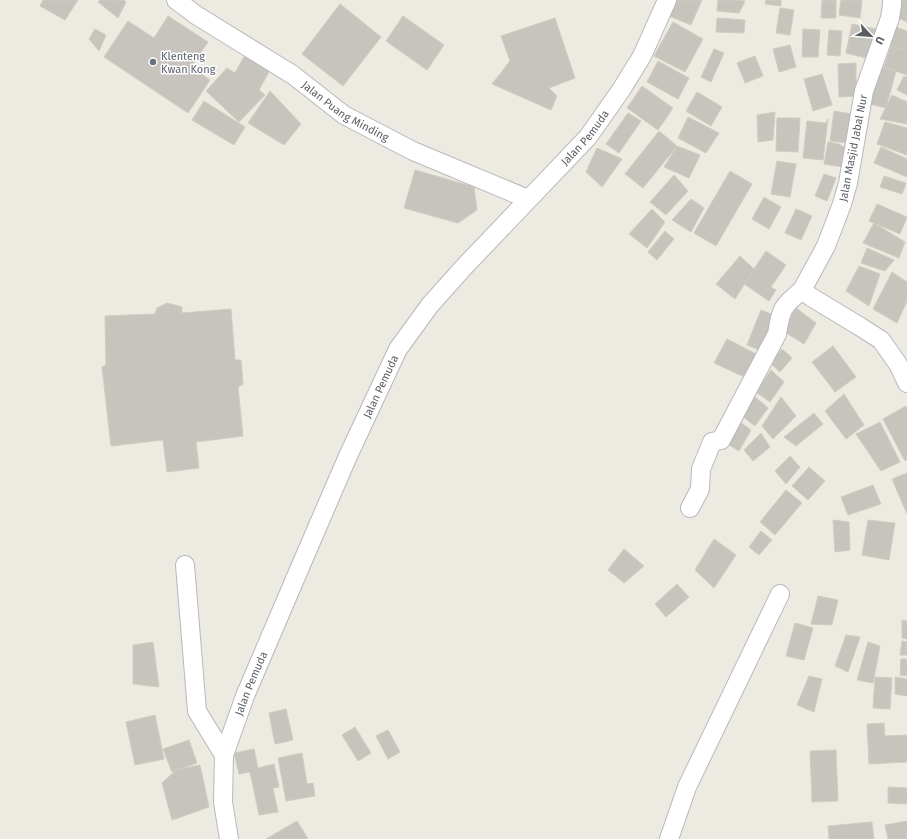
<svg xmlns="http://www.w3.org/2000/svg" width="907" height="839" viewBox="0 0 907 839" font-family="'Fira Sans',sans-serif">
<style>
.building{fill:#c7c4be;stroke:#d1ccbf}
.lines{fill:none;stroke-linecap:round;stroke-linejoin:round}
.minor-casing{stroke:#b6b8bd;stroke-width:20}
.minor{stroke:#fff;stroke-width:18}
.worship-dot{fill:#6b7280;stroke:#fff;stroke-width:1.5}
.labels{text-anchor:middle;stroke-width:3;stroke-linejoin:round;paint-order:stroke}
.worship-label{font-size:11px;fill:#5b616d;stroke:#fff;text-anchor:start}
.street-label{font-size:11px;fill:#595d62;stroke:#fff}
</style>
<rect width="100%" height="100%" fill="#eceae1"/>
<g class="building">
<polygon points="43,0 78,0 65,20 40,6"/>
<polygon points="100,0 124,0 126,2 118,18 98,2"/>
<polygon points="676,0 702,0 691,25 669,16"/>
<polygon points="718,0 738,0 745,1 739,13 717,11"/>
<polygon points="766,0 781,0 781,6 765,4"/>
<polygon points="822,0 836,0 836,18 821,18"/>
<polygon points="841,0 862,0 860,18 839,15"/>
<polygon points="896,0 907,0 907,22 893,16"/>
<polygon points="340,4 381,37 343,86 302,54"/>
<polygon points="780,8 794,10 790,35 776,33"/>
<polygon points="168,16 208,42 191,67 210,80 188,113 104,57 128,21 154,38"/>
<polygon points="403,16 444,45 427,70 386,41"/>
<polygon points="555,18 575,78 549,88 557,96 551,110 492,84 510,61 501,36"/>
<polygon points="717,18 745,20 744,33 716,32"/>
<polygon points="673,22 703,39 685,72 654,56"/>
<polygon points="852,24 876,29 870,59 846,53"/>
<polygon points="893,26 907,31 907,51 885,44"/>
<polygon points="95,29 106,35 99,51 89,39"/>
<polygon points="803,29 820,30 818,57 802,57"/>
<polygon points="829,30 842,31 840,56 827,55"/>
<polygon points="790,45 796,67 779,72 773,49"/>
<polygon points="891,46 907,51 907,75 884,67"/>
<polygon points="714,49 724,53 711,82 701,77"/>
<polygon points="245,55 270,70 259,90 265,95 239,122 206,91 227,68 235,73"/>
<polygon points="755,56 763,76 745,83 737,63"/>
<polygon points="658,61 689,78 678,99 647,82"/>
<polygon points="856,63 856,96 839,97 838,64"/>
<polygon points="874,65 896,71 886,108 866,103"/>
<polygon points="822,74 832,105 813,111 804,79"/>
<polygon points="904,76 907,77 907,95 897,90"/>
<polygon points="642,86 673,108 658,130 627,108"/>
<polygon points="270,91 301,124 284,145 248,123"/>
<polygon points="697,92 722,107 711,126 686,111"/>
<polygon points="892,95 907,102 907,124 880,119"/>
<polygon points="204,101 245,127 234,145 192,120"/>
<polygon points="834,111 852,114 848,143 830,141"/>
<polygon points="775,112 773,140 758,142 757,115"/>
<polygon points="628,113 641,121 619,153 606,144"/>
<polygon points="688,117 719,133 706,153 678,138"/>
<polygon points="777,118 800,118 798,152 776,151"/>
<polygon points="828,119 823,160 803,158 807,121 826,123"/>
<polygon points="885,122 907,128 907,155 877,144"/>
<polygon points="659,131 677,146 643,188 625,174"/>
<polygon points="828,142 838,144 847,148 843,167 824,164"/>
<polygon points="677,146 700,155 689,178 664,167"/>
<polygon points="881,147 907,159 907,177 874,163"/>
<polygon points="597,148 622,159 602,187 586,172"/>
<polygon points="777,161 796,164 790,197 771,194"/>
<polygon points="415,170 474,187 477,210 458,223 404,208"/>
<polygon points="730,171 752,184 716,246 694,233"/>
<polygon points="824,174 836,178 827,201 815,196"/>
<polygon points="674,175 688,191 666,215 650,202"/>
<polygon points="884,176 906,183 902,194 880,187"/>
<polygon points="764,197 781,207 769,229 752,219"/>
<polygon points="691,199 704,208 691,232 672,220"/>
<polygon points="877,204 907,217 900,234 869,221"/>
<polygon points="652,209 665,222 647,248 629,234"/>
<polygon points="796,209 812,216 801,240 785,233"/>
<polygon points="874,223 905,242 899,258 863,243"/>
<polygon points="665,231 674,239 657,260 648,252"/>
<polygon points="867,248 894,260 885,271 861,263"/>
<polygon points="766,251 786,265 771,287 776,290 769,301 744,284"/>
<polygon points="740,256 754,269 735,299 716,284"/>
<polygon points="859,266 880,274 869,306 846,291"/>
<polygon points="892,272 907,282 907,301 897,323 873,309"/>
<polygon points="167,303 182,307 182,313 231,309 235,360 241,360 243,384 238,387 243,436 196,442 199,468 167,472 163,440 111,446 102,367 106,365 105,316 155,314 157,308"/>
<polygon points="796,308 816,323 804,344 783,331"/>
<polygon points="761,310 776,316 762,351 747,345"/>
<polygon points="727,339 760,356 751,380 714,363"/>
<polygon points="833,346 856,377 835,392 812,362"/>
<polygon points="782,349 792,358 780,372 770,363"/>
<polygon points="771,370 784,382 770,402 756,392"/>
<polygon points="844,394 864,425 846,439 825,411"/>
<polygon points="754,396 768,408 755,426 741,415"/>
<polygon points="781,397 796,416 773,439 762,426"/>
<polygon points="906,406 907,409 907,460 905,461 883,419"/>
<polygon points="814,413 823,424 796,446 784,437"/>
<polygon points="737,420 751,430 739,451 724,442"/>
<polygon points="880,422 900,462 881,471 856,434"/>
<polygon points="761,433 770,447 753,461 744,450"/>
<polygon points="790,456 800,467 786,484 775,471"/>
<polygon points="809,467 825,481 808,500 792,486"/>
<polygon points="907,473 907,514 892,479"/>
<polygon points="873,485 881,504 848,515 841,497"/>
<polygon points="786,490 802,503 775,535 760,522"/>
<polygon points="833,520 849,522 850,550 835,552"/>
<polygon points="868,520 895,523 889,560 862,555"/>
<polygon points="761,531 772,540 759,555 749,547"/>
<polygon points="714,539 736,555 714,588 695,570"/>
<polygon points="624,549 644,566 624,583 608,570"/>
<polygon points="677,584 689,597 666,617 655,604"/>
<polygon points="818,596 838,600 832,625 811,624"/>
<polygon points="902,620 907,621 907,639 902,638"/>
<polygon points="795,623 813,628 804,660 786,656"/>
<polygon points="846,635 860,637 848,672 835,666"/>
<polygon points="902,641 907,642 907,655 900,655"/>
<polygon points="153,642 159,687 133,684 133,645"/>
<polygon points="868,642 880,646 873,683 857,680"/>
<polygon points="901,659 907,659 907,676 900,675"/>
<polygon points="809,676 822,679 814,712 797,705"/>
<polygon points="875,677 892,678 890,709 873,708"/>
<polygon points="895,677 907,679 907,696 895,694"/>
<polygon points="286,709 293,740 275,744 269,713"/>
<polygon points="155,715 164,759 135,765 126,722"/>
<polygon points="884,723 885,736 907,735 907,762 869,764 867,724"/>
<polygon points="355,727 371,753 358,761 342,735"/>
<polygon points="388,730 400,752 388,759 376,736"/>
<polygon points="189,740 197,763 172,772 163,749"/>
<polygon points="254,749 258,768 274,764 279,787 273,788 278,812 259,815 250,772 239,774 234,753"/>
<polygon points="836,750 838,801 812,802 810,751"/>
<polygon points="302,753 307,784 313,783 315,796 286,801 278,758"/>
<polygon points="200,765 209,807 172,820 162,783 176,770"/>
<polygon points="888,787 907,788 907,804 888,803"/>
<polygon points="297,821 308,839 266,839"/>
<polygon points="907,821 907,839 888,839 885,825"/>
<polygon points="872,822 874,839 829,839 828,826"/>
</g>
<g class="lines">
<g class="minor-casing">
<g id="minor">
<path id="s1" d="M176,0L196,15L293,75L344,115L413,151L528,199"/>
<polyline points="892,0 892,5 890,18 864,91 848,183 842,204 826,246 802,290 811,297 859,326 881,340 898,364 907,383"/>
<path d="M690,508L700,489L701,469L712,442L721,440L777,334C781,308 782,307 802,290"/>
<polyline points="185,565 197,711 224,755"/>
<path id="s2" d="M229,839L223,802L224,755L245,696L301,565L348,456L398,349L430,305L464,267L588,137L621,90L642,56L667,0"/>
<polyline points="669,839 687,787 780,594"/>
</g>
</g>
<use href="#minor" class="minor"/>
</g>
<circle class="worship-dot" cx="153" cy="62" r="4"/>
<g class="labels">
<g class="worship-label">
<text x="161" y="60">Klenteng<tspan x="161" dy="13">Kwan Kong</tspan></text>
</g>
<g class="street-label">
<text dy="4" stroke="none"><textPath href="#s1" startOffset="203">Jalan Puang Minding</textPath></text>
<text dy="4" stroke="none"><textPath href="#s2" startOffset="809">Jalan Pemuda</textPath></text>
<text transform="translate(853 148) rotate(-79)" y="4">Jalan Masjid Jabal Nur</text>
<text dy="4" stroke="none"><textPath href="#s2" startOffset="485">Jalan Pemuda</textPath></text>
<text dy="4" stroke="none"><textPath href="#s2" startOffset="161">Jalan Pemuda</textPath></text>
</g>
</g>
<g transform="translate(871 36) rotate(116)" stroke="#ffffff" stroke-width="3" paint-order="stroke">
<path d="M0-3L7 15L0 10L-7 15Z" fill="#595d62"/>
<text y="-6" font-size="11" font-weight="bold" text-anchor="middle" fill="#595d62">U</text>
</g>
</svg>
